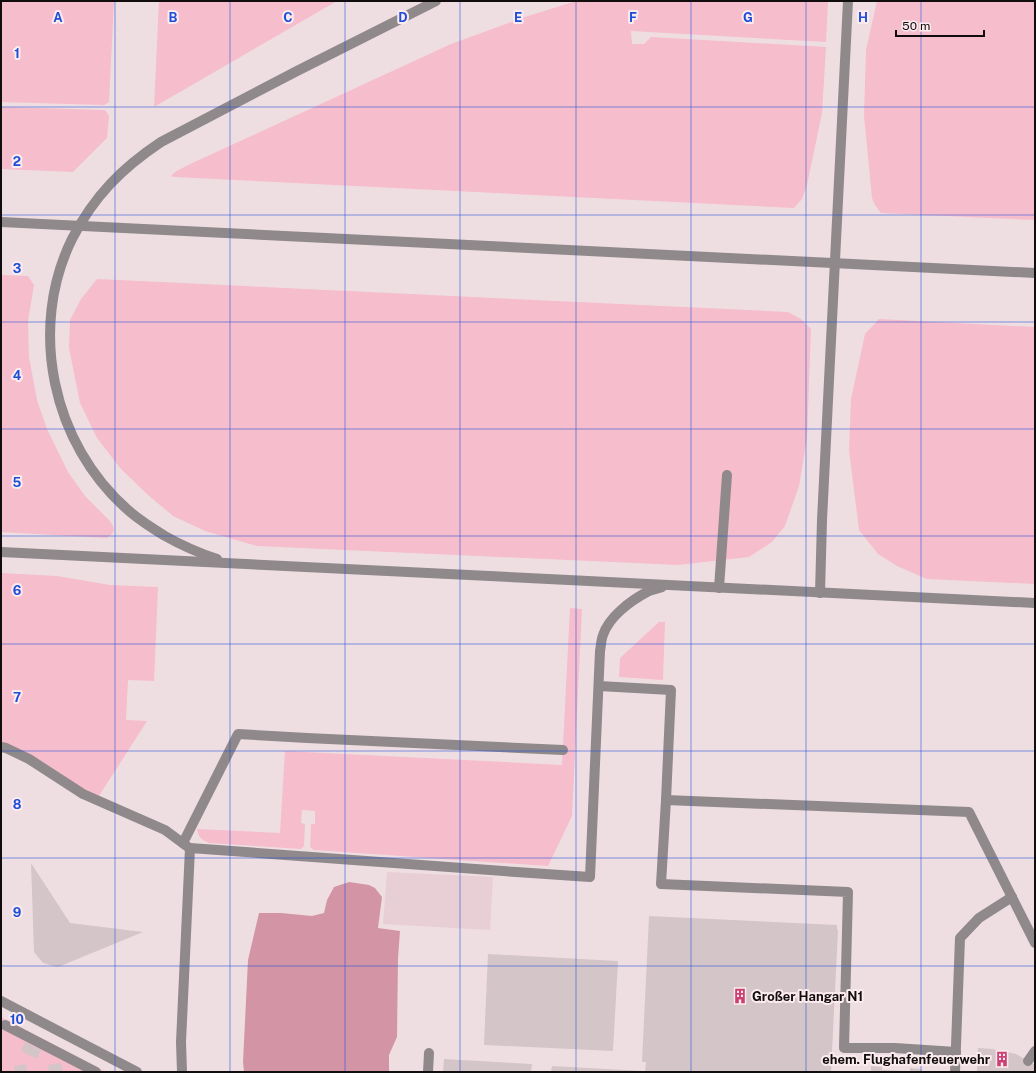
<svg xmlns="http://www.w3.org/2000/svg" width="1036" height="1073" viewBox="0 0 1036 1073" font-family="'Public Sans',sans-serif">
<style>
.built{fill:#e7cfd5}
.green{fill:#f6bdcc}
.forest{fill:#d395a6}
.building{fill:#d4c5c8}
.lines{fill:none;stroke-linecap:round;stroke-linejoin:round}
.minor{stroke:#90898b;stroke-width:10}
.grid{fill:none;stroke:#1d4ed8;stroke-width:1;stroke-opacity:0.55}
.labels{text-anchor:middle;stroke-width:4;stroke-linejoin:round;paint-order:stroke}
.poi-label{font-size:13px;font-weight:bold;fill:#110c0d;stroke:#fbebef;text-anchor:start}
.grid-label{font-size:13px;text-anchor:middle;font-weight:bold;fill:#1d4ed8;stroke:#fbebef;stroke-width:4;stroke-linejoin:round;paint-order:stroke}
</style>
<rect width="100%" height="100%" fill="#eedee2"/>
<polygon class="built" points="387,872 493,877 490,930 383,924"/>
<g class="green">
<polygon points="1,1 114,1 109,102 104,105 1,102"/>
<polygon points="159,1 337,1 154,107"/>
<polygon points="576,1 828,1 826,42 631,31 632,44 644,44 651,37 826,47 822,113 807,185 802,199 794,208 174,177 171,176 175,172 188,165 451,44 525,17"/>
<polygon points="877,1 1035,1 1035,220 881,213 875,205 872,198 864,116 866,50"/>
<polygon points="1,107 105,110 109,116 107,138 73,172 1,169"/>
<polygon points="1,275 28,276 34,285 28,321 29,357 37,400 47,429 68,472 85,496 109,520 113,526 114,530 112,534 107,538 1,532"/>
<polygon points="97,279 788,312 801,319 811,329 807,438 799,486 785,526 772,542 749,557 678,565 257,546 205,531 173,516 148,495 121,469 97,438 80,403 69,348 70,320 81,299"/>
<polygon points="879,319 1035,327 1035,584 927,579 897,566 878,554 859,530 849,450 851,399 865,334"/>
<polygon points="1,573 57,576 110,585 158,587 154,681 128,680 126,720 147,721 97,799 1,743"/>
<path d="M570,608L582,609L572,816L548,866L314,850L310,847L311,824H315V811L302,810L301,823L305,824L304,846L301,849L209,843C202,840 198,837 197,829L280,833L285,751L562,765Z"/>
<polygon points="659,622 665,622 663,680 619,677 620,658"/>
<polygon points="1,1017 106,1072 1,1072"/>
</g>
<polygon class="forest" points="349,882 369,885 375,888 382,897 378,928 400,931 398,958 397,1037 389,1055 389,1072 244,1072 243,1062 248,960 259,913 281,913 312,916 324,913 327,900 334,887"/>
<g class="building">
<polygon points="31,863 70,923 143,932 58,967 43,963 34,952"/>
<polygon points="649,916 837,925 837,929 838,930 831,1072 645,1072 646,1062 642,1062"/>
<polygon points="488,954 618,961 613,1051 484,1045"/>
<polygon points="25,1042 41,1050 37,1059 21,1051"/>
<polygon points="978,1048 992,1049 1016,1054 1035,1065 1035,1072 977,1072"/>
<polygon points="444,1059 532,1064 531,1072 443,1072"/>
<polygon points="61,1063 63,1072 49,1072 48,1065"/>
<polygon points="26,1064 27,1072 15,1072 14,1066"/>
<polygon points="552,1066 643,1071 643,1072 551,1072"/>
<polygon points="871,1066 882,1067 882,1070 905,1071 905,1072 871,1072"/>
<polygon points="910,1068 922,1069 922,1072 910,1072"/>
</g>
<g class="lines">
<g class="minor">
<polyline points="1,222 1035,273"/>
<polyline points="1,552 1035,603"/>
<path d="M217,559C199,553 181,545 165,536C152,528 139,520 128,510C52,444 28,328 72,239C94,196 122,168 161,142L297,71L436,1"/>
<polyline points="719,588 727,475"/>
<polyline points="820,593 822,520 848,1"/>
<polyline points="599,686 671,690 666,800"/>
<polyline points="1,747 6,748 29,759 83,794 165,830 188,847"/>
<polyline points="183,843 238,734 307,738 563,750"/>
<polyline points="1,1001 137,1072"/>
<polyline points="5,1025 96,1072"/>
<polyline points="956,1052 895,1048 844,1048 848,892 661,884 666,800 969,812 1035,943"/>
<polyline points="1028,1061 1035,1051"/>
<path d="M182,1072L181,1042L190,848L516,872L590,877L600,651C601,646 601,640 603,635C609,617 630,601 647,592C651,590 657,589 662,587"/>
<polyline points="428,1072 429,1053"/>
<polyline points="955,1072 960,938 979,918 1012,897"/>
</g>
</g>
<path class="grid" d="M115,1V1072M230,1V1072M345,1V1072M460,1V1072M576,1V1072M691,1V1072M806,1V1072M921,1V1072M1,107H1035M1,215H1035M1,322H1035M1,429H1035M1,536H1035M1,644H1035M1,751H1035M1,858H1035M1,966H1035"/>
<defs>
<g id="building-bare" transform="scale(1.2)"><path d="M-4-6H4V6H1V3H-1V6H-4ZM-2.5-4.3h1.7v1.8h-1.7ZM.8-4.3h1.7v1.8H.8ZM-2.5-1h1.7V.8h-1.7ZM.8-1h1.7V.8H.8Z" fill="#cc4174" stroke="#fbebef" stroke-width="2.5" paint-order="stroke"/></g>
</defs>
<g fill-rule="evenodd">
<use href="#building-bare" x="740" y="996"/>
<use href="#building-bare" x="1002" y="1059"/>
</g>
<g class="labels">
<g class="poi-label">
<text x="752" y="1001">Großer Hangar N1</text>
<text x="990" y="1064" text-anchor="end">ehem. Flughafenfeuerwehr</text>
</g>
</g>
<g class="grid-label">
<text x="58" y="22">A</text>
<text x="173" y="22">B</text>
<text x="288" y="22">C</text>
<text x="403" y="22">D</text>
<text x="518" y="22">E</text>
<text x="633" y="22">F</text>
<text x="748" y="22">G</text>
<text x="863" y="22">H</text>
<text x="17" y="58">1</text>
<text x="17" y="166">2</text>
<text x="17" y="273">3</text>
<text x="17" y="380">4</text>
<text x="17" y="487">5</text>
<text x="17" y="595">6</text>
<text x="17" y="702">7</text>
<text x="17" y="809">8</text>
<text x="17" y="917">9</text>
<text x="17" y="1024">10</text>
</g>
<rect width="1036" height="1073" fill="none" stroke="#110c0d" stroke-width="4"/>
<path d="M896 30v6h88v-6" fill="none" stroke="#110c0d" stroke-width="2"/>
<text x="902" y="30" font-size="12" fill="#110c0d" stroke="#fbebef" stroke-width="3" paint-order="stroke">50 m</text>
</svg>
